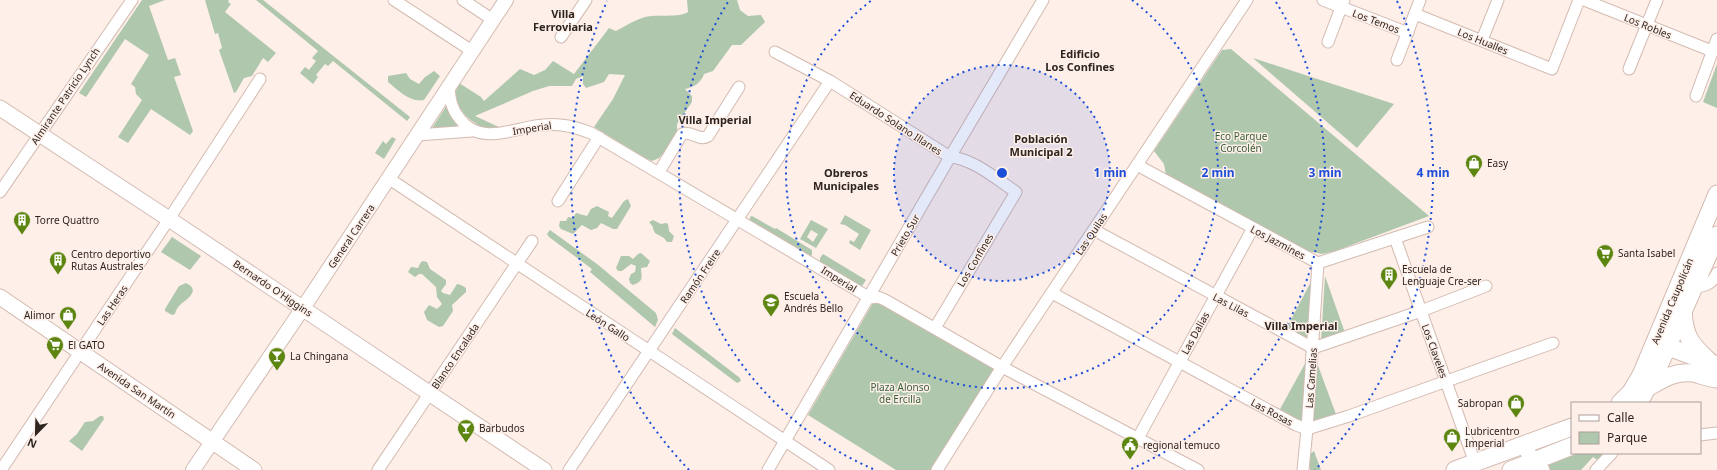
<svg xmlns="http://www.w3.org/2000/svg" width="1717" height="470" viewBox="0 0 1717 470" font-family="'Noto Sans',sans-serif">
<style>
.green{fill:#aec7ad;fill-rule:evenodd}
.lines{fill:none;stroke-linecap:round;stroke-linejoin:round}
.minor-casing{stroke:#d3bbb1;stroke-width:13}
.tertiary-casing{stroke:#d3bbb1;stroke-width:16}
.secondary-casing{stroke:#d3bbb1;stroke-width:17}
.primary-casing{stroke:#d3bbb1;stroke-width:19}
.minor{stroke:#fff;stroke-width:11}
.tertiary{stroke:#fff;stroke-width:14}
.secondary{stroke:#fff;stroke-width:15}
.primary{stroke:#fff;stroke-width:17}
.ring{fill:none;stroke:#1d4ed8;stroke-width:2;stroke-dasharray:2 4}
.labels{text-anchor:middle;stroke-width:3;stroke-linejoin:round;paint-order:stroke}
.street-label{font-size:10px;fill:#2e2521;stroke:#feefe9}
.park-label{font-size:10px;fill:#3a6039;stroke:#feefe9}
.poi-label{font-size:10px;fill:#2e2521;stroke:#feefe9;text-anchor:start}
.neighbourhood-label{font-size:11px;font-weight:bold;fill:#2e2521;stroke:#feefe9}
.centre{fill:#1d4ed8;stroke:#feefe9;stroke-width:2}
.ring-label{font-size:12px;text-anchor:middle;font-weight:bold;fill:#1d4ed8;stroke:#feefe9;stroke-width:3;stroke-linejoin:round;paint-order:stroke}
</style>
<rect width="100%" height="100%" fill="#feefe9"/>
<g class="green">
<polygon points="142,0 165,0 149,6 168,60 175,58 181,75 174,77 193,131 190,135 151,109 128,143 118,137 142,100 136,94 135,87 131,84 149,55 125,39 86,97 79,93"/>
<polygon points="205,0 229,0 228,2 231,4 225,12 276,53 268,62 263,58 252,76 244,78 236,92 234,93 219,50 222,48 218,33 215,34"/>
<polygon points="256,0 263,0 410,117 407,121 333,61 328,66 325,64 316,75 318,77 313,84 300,73 305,67 309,70 316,61 312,58 318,51"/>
<path d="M687,0H737L740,10L748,16L761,15L765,22L741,45H732L713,71L704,74C701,83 694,87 685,89L692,96V102L677,124V130L680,134L659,158L652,161L645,158L594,127L613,99L625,75L609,74L604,82L586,88L583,84V76L576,79L572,86H549L533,91L475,116L501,128C496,128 490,129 486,128C468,123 448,101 459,83L481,97L484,101L520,69L534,75L545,70L553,61L574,74L609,28L616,31C625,26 635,20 645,17C657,14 679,18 688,12Z"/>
<polygon points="1231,49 1429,216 1335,251 1322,254 1308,251 1166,175 1164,164 1154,151 1222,50"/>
<polygon points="1253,58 1394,104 1357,148"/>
<polygon points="1717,64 1717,108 1703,102"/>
<path d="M434,71L440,76L424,100C410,103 398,90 388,82V76L406,73L410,79L419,84L425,77Z"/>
<polygon points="447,105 463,129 430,131"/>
<polygon points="392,137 396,139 384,159 375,153 383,141 386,144"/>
<polygon points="628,199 631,206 617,229 613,229 601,223 597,228 591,230 582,225 573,234 561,229 559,226 560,221 566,221 568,217 573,218 576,213 587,216 591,209 597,206 609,212 608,216 612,218 624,201"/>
<polygon points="845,215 871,230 860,250 849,243 850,240 854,242 859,234 845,225 840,224"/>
<polygon points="752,216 775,229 776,228 812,250 812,255 810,256 754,223 750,221 750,217"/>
<polygon points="653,220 661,224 666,223 668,224 669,231 674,236 672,242 667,242 664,238 655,233 653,229 653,227 649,222"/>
<path d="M811,220L828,229L816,248L800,239ZM811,230L818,234L813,242L807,237Z"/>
<polygon points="550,230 597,264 656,313 658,320 655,327 590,272 592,269 549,237 547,234"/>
<polygon points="172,237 201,256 190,270 161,252"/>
<path d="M641,253L650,261L647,267L641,268C641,276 645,281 633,285L630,283L629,279L631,274L635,272L636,266L631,264L622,271H618L616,268L621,256H629L633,259L638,254Z"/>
<polygon points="823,254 866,280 862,286 859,287 820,264 820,258"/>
<polygon points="423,261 427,262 430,269 446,280 446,284 441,291 443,293 450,295 457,284 461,285 466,288 466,292 452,305 453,311 443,326 439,327 427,320 424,312 429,305 437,309 442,304 437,297 436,287 422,274 419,274 415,277 408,272 411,267 418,268 421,262"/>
<polygon points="1325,276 1345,333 1321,341"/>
<polygon points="1313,278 1309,341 1286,329"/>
<path d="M186,283L191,286L193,290C191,301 178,301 175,314L172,315L165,311V309L179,286Z"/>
<polygon points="873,303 883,305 995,370 931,470 896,470 808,415"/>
<polygon points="675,328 740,378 741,381 737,383 672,334"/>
<polygon points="1307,360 1302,423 1279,411"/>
<polygon points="1316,360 1337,417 1312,425"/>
<polygon points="100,416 103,416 104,419 82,451 69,441 77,434 85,422 93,421"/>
<polygon points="1314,451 1321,470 1310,470 1310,454"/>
<polygon points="1572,453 1612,453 1602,463 1593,457 1581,470 1542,470 1532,462"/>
</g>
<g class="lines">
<g class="minor-casing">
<g id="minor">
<polyline points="394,0 472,51"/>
<polyline points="463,0 493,20"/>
<polyline points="1323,0 1408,33"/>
<polyline points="1584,0 1712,51"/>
<polyline points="1415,14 1552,69 1579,0"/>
<polyline points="561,37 586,0"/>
<polyline points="1482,40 1498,0"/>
<polyline points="1328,42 1344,0"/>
<path d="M775,52L830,81L950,157C974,159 996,179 1016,192L935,328"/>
<polyline points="1397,60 1420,0"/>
<polyline points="1629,69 1657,0"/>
<path d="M449,88C450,100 452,110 460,119C481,147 516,127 543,125C561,123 575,127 591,133L870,298L878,297L885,300L1002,367L1198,470"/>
<polyline points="1696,96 1717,39"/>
<polyline points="417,135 472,131"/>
<polyline points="1137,165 1318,263 1428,227"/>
<path d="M659,172L682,134C692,130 699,142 708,136L739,87"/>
<polyline points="388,178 829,470"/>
<polyline points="0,192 132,0"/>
<polyline points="558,201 599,137"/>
<polyline points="1094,230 1313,348 1421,311 1486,286"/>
<polyline points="1395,238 1475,463"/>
<path d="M1692,288C1704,286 1712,285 1717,273"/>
<polyline points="1052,293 1296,425 1307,429 1349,416 1553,343"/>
<polyline points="1700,435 1717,433"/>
<polyline points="1138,438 1253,228"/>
<polyline points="1,470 169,219 260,79"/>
<polyline points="378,470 532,241"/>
<polyline points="569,470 830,81"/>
<polyline points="768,470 950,157 1043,0"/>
<polyline points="937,470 1002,367 1247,0"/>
<polyline points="1303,470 1307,429 1318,263"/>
<polyline points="1596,470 1612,453"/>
</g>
</g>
<g class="tertiary-casing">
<polyline id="tertiary" points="193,470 303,308 506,0"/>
</g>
<g class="secondary-casing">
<g id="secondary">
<polyline points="0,108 169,219 544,470"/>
<polyline points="0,297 254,470"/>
<polyline points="1525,445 1532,462 1542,470"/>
</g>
</g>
<g class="primary-casing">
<g id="primary">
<path d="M1683,309C1684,335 1690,344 1708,360"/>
<polyline points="1658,343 1717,365"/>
<path d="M1649,387C1663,379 1675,371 1693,373C1701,375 1709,378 1717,379"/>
<polyline points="1620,403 1631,392 1641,375 1717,194"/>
<polyline points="1639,403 1658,368 1717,235"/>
<polyline points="1455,470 1572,427"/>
<polyline points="1511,470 1572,446"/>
</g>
</g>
<use href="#minor" class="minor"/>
<use href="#tertiary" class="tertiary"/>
<use href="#secondary" class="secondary"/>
<use href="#primary" class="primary"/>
</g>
<circle cx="1002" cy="173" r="108" fill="#1d4ed8" fill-opacity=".12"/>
<g class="ring">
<circle cx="1002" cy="173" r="108"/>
<path d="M1132 0A216 216 0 1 1 872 0"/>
<path d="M873 469A323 323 0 0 1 728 2M1276 2A323 323 0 0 1 1131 469"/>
<path d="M689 470A431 431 0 0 1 607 1M1397 1A431 431 0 0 1 1315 470"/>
</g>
<defs>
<g id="shop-pin" transform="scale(0.9)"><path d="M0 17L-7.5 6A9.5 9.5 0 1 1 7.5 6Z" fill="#5c8610" stroke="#feefe9"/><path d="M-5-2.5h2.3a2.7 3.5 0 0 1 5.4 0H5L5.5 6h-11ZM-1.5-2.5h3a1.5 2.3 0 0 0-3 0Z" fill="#fff"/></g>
<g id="building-pin" transform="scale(0.9)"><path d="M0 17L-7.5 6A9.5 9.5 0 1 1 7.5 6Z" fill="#5c8610" stroke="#feefe9"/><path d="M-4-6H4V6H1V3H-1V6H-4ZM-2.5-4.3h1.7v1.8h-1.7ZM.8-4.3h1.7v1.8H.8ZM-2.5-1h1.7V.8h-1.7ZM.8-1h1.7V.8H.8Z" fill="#fff"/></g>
<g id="supermarket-pin" transform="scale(0.9)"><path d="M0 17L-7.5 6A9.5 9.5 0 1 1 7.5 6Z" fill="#5c8610" stroke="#feefe9"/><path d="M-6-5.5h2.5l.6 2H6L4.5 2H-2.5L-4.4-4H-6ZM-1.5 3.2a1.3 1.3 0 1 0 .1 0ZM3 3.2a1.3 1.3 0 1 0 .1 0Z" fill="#fff"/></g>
<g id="school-pin" transform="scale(0.9)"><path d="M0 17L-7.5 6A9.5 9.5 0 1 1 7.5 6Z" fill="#5c8610" stroke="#feefe9"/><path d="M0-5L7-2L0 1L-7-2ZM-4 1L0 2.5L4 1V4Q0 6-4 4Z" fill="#fff"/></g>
<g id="bar-pin" transform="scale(0.9)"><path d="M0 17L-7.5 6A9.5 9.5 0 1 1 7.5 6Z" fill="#5c8610" stroke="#feefe9"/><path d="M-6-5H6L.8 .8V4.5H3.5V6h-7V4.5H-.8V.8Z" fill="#fff"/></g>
<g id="civic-pin" transform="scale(0.9)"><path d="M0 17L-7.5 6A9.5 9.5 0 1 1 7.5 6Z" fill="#5c8610" stroke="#feefe9"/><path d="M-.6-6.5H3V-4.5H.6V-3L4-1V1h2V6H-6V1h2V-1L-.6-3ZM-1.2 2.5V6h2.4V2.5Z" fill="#fff"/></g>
</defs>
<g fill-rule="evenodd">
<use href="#shop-pin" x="1474" y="163"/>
<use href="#building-pin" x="22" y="220"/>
<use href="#supermarket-pin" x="1605" y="253"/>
<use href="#building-pin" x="58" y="260"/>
<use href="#building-pin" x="1389" y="275"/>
<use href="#school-pin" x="771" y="302"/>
<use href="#shop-pin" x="68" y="315"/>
<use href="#supermarket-pin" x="55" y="345"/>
<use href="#bar-pin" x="277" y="356"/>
<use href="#shop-pin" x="1516" y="403"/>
<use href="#bar-pin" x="466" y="428"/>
<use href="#shop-pin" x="1452" y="437"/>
<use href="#civic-pin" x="1130" y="445"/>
</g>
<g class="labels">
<g class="street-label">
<text transform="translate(1376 21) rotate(21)" y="4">Los Temos</text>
<text transform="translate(1648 26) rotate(22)" y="4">Los Robles</text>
<text transform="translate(1483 41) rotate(22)" y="4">Los Hualles</text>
<text transform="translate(65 96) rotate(-56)" y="4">Almirante Patricio Lynch</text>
<text transform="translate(896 123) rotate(33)" y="4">Eduardo Solano Illanes</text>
<text transform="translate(532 128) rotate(-9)" y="4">Imperial</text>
<text transform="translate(1091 234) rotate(-56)" y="4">Las Quilas</text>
<text transform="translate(905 235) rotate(-60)" y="4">Prieto Sur</text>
<text transform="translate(351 236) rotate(-56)" y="4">General Carrera</text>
<text transform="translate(1278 242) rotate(28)" y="4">Los Jazmines</text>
<text transform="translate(975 260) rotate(-59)" y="4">Los Confines</text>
<text transform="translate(700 276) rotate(-56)" y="4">Ramón Freire</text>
<text transform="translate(839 279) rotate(32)" y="4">Imperial</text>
<text transform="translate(273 288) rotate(34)" y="4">Bernardo O'Higgins</text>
<text transform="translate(1672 301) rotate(-67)" y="4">Avenida Caupolicán</text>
<text transform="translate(112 305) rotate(-56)" y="4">Las Heras</text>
<text transform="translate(1231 305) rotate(28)" y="4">Las Lilas</text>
<text transform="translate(608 325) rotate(33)" y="4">León Gallo</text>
<text transform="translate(1195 333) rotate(-61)" y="4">Las Dalias</text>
<text transform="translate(1435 351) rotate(70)" y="4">Los Claveles</text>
<text transform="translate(455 356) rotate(-56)" y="4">Blanco Encalada</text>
<text transform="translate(1311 378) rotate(-86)" y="4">Las Camelias</text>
<text transform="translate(137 390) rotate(34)" y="4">Avenida San Martín</text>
<text transform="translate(1272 412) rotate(28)" y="4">Las Rosas</text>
</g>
<g class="park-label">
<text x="1241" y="140">Eco Parque<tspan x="1241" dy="12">Corcolén</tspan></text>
<text x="900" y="391">Plaza Alonso<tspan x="900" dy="12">de Ercilla</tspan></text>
</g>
<g class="poi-label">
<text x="1487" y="167">Easy</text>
<text x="35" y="224">Torre Quattro</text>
<text x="1618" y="257">Santa Isabel</text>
<text x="71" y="258">Centro deportivo<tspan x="71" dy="12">Rutas Australes</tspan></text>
<text x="1402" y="273">Escuela de<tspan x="1402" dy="12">Lenguaje Cre-ser</tspan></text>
<text x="784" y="300">Escuela<tspan x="784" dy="12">Andrés Bello</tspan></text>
<text x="55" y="319" text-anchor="end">Alimor</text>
<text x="68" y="349">El GATO</text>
<text x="290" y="360">La Chingana</text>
<text x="1503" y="407" text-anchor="end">Sabropan</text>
<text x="479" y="432">Barbudos</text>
<text x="1465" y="435">Lubricentro<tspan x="1465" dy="12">Imperial</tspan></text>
<text x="1143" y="449">regional temuco</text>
</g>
<g class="neighbourhood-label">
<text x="563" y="18">Villa<tspan x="563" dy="13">Ferroviaria</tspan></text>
<text x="1080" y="58">Edificio<tspan x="1080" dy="13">Los Confines</tspan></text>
<text x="715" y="124">Villa Imperial</text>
<text x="1041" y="143">Población<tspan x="1041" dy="13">Municipal 2</tspan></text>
<text x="846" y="177">Obreros<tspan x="846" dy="13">Municipales</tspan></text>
<text x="1301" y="330">Villa Imperial</text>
</g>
</g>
<circle cx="1002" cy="173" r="6" class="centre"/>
<g class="ring-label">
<text x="1110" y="177">1 min</text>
<text x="1218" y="177">2 min</text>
<text x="1325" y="177">3 min</text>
<text x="1433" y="177">4 min</text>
</g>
<rect x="1571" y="402" width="130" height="52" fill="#feefe9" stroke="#ab9e99"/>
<rect x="1579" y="415" width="20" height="6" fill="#ffffff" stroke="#ab9e99"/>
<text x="1607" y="422" font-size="12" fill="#2e2521">Calle</text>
<rect x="1579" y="432" width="20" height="12" fill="#aec7ad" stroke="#ab9e99"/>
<text x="1607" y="442" font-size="12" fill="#2e2521">Parque</text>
<g transform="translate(36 434) rotate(203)" stroke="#feefe9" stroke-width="3" paint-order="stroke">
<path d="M0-3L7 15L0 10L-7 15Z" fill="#2e2521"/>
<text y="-6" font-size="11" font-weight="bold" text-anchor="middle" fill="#2e2521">N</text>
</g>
</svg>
